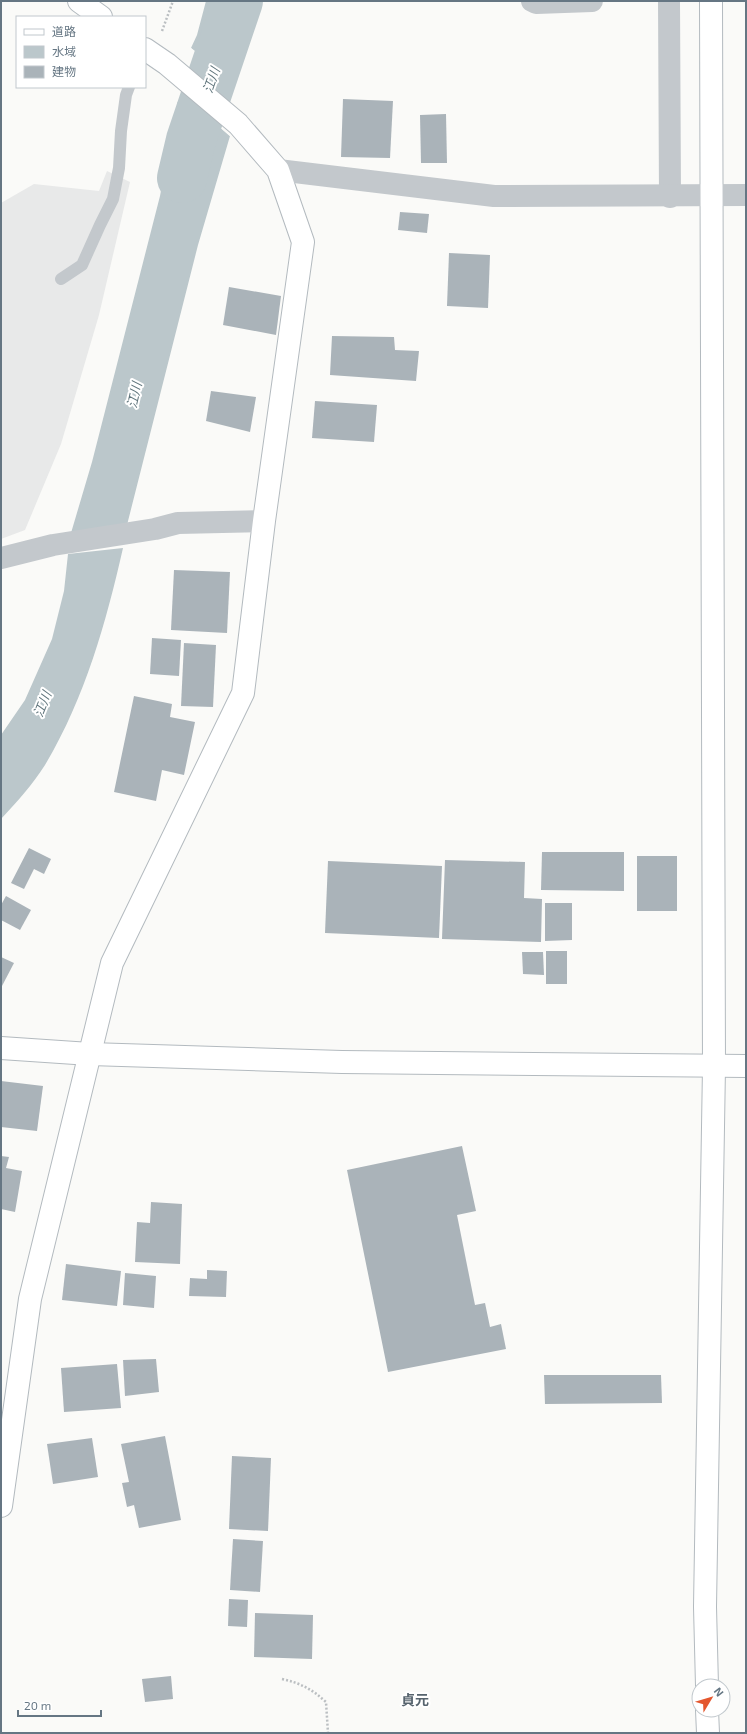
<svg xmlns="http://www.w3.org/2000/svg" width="747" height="1734" viewBox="0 0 747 1734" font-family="'Exo 2','Noto Sans JP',sans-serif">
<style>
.built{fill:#e8e9e9}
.water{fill:#bbc7cb}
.pier{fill:#fafaf8}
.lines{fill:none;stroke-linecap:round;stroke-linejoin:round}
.river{stroke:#bbc7cb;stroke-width:50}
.building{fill:#aab3b9}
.secondary-casing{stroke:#b3babf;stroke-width:24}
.path{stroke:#bbbfc2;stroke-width:2.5;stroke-dasharray:2 2;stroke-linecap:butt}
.lane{stroke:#c3c8cc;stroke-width:12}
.street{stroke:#c3c8cc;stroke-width:22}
.secondary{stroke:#fff;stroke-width:22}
.labels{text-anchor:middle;stroke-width:4;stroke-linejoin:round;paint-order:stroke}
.water-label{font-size:13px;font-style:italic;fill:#60757c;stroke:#fff}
.quarter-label{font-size:14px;font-weight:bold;fill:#57646e;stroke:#fff}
</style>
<rect width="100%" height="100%" fill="#fafaf8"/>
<polygon class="built" points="107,171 130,182 99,315 61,444 25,530 1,539 1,203 34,184 99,191"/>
<g class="water">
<path d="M206,1H260C255,29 246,55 232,81L191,48L197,35Z"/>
<polygon points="183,96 230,136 198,245 127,525 71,533 92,462 160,196 170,142 179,111 177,103"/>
<path d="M123,548C106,623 85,698 45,765C33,784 17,802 1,819V735L25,700L52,639L64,591L68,554Z"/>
</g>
<g class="pier">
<polygon points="189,47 191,48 234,82 231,83 190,50"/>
<polygon points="182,94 185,94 231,135 232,138"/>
</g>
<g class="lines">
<polyline class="river" points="182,178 191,140 238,1"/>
</g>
<g class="building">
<polygon points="343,99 393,101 390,158 341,157"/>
<polygon points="446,114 447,163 421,163 420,115"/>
<polygon points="400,212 429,214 427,233 398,230"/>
<polygon points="449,253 490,255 488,308 447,306"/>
<polygon points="229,287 281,296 276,335 223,325"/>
<polygon points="332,336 394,337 395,350 419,351 416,381 330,375"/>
<polygon points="211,391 256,397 250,432 206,421"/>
<polygon points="315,401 377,405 374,442 312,438"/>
<polygon points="174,570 230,572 227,633 171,630"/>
<polygon points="152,638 181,640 179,676 150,674"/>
<polygon points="184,643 216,645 213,707 181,706"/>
<polygon points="134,696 172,704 170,717 195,722 184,775 162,770 156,801 114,792"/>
<polygon points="29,848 51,859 44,874 34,869 24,889 11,883"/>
<polygon points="542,852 624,852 624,891 541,890"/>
<rect x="637" y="856" width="40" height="55"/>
<polygon points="445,860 525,862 524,898 542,899 541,942 442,939"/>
<polygon points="328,861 442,866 439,938 325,933"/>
<polygon points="6,896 31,910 20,930 1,920 1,905"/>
<polygon points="545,903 572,903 572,940 545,941"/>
<rect x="546" y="951" width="21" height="33"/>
<polygon points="522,952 543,952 544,975 523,974"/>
<polygon points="1,957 14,963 2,986 1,986"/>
<polygon points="1,1081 43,1086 37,1131 1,1127"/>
<polygon points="462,1146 476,1211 457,1215 475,1305 485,1303 490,1327 501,1324 506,1349 388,1372 347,1170"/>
<polygon points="1,1156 9,1157 6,1168 22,1171 15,1212 1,1209"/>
<polygon points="151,1202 182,1204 180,1264 135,1262 137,1222 150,1223"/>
<polygon points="66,1264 121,1271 117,1306 62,1300"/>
<polygon points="207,1270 227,1271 226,1297 189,1296 190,1278 207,1279"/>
<polygon points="125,1273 156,1276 154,1308 123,1305"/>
<polygon points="156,1359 159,1392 125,1396 123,1360"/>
<polygon points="117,1364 121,1408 64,1412 61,1368"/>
<polygon points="544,1375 661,1375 662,1403 545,1404"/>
<polygon points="165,1436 181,1520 139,1528 134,1505 127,1507 122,1483 129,1482 121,1444"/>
<polygon points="92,1438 98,1477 53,1484 47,1444"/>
<polygon points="232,1456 271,1458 268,1531 229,1529"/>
<polygon points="233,1539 263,1541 260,1592 230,1590"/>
<polygon points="229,1599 248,1600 247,1627 228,1626"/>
<polygon points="255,1613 313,1615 312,1659 254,1657"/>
<polygon points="171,1676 173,1699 145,1702 142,1679"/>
</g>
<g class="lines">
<g class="secondary-casing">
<g id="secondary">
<polyline points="79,1 101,17"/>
<polyline points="1,1048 90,1054 342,1062 746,1066"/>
<polyline points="1,1506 30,1299 112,963 243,693 264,521 303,242 278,170 238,124 167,64 145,49"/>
<polyline points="707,1686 705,1607 714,1067 711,1"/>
<polyline points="707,1710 708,1733"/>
</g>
</g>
<g class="path">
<polyline points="162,31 173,1"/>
<path d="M282,1679C300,1683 312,1689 326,1702L328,1733"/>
</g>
<polyline class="lane" points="61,279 82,265 100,225 113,199 119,168 121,131 126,95 129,87"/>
<g class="street">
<polyline points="532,1 536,3 592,1"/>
<polyline points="669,1 670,197"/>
<polyline points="278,170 494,196 746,195"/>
<polyline points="1,558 53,545 155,529 178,523 264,521"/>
</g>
<use href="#secondary" class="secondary"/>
</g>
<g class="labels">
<g class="water-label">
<text transform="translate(211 80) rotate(-71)" y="5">江川</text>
<text transform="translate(134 395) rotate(-77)" y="5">江川</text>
<text transform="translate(42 704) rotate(-68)" y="5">江川</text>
</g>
<g class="quarter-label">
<text x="415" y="1705">貞元</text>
</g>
</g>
<rect width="747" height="1734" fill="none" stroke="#657683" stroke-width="4"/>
<rect x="16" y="16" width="130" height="72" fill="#ffffff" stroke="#c1c8cd"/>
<rect x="24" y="29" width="20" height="6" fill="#ffffff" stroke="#c1c8cd"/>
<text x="52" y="36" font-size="12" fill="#657683">道路</text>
<rect x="24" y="46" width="20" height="12" fill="#bbc7cb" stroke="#c1c8cd"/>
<text x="52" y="56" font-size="12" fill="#657683">水域</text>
<rect x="24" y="66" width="20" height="12" fill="#aab3b9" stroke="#c1c8cd"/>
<text x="52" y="76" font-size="12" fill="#657683">建物</text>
<g transform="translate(711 1698) rotate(52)"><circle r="19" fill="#ffffff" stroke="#c1c8cd"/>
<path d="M0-3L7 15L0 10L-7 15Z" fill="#e4572e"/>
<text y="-6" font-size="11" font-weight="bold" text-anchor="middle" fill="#657683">N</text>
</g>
<path d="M18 1710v6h83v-6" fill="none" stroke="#657683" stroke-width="2"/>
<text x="24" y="1710" font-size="12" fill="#657683" stroke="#ffffff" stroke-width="3" paint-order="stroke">20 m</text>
</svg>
